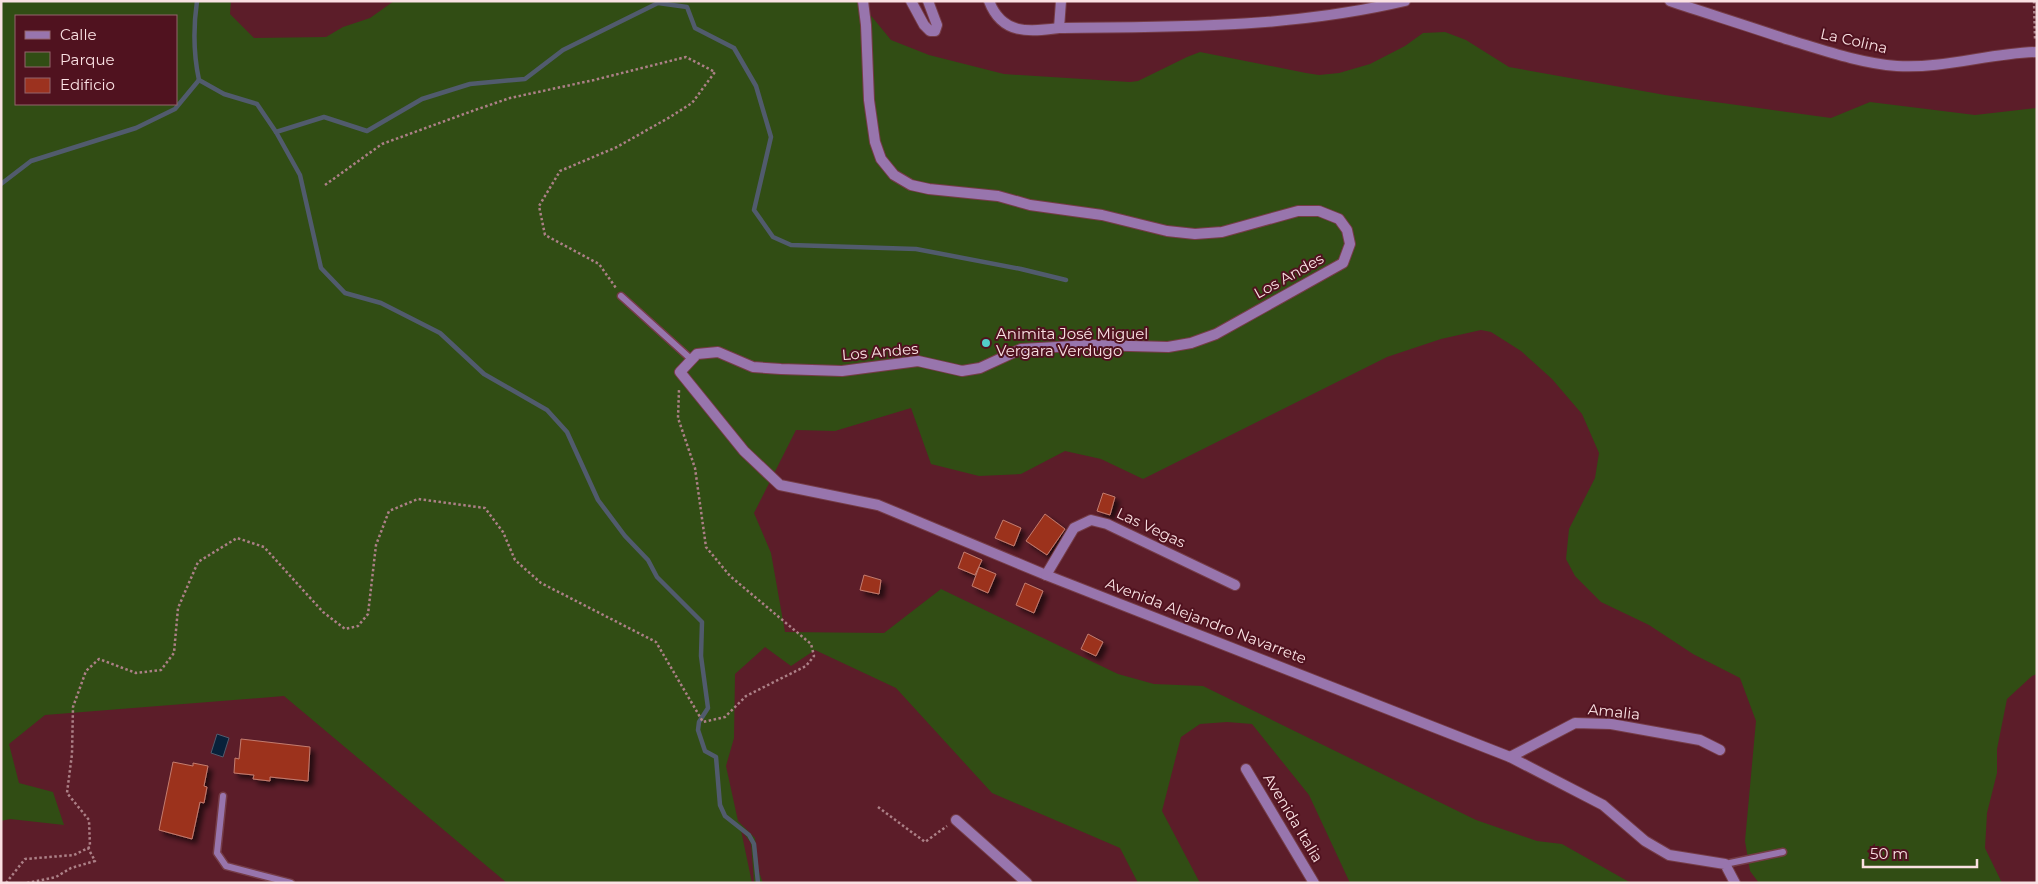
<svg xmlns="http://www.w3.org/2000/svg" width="2038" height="884" viewBox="0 0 2038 884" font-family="Montserrat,sans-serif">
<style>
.green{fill:#314d14;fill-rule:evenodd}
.water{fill:#08213a;stroke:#515b6d}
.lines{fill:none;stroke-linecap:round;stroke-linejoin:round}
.stream{stroke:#515b6d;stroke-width:4.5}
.building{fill:#9c321f;stroke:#c37c6e;filter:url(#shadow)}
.lane-casing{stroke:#753c47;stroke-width:9}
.street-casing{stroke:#753c47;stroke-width:12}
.path{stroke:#ac8087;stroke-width:2.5;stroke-dasharray:2.5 2.5;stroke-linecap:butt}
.lane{stroke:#9875ad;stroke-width:6}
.street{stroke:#9875ad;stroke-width:10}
.poi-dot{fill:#53cdca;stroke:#50121f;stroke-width:2}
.labels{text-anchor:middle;stroke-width:4;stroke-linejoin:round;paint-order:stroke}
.street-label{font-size:15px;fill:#fae1e3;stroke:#50121f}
.poi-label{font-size:15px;fill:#fae1e3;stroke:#50121f;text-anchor:start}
</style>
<defs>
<filter id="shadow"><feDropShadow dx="4.5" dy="4.5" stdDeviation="2.5" flood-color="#0009"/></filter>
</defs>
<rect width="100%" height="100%" fill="#5c1d29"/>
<path class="green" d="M1,1H231L230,14L254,38L326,37L343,27L370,18L394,1H859L891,40L929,55L1004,74L1130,82L1138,81L1187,57L1200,52L1306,73L1319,75L1339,73L1370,64L1405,46L1423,33L1445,32L1466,40L1509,67L1665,95L1831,118L1870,102L1975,115L2037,108V674L2032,676L2007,699L1997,749V773L1987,813L1985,848L2002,883H1759L1750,871L1745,841L1756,721L1740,678L1693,654L1649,625L1601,602L1575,576L1566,559L1569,529L1595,478L1599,453L1582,414L1552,379L1521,351L1491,332L1481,330L1441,339L1387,357L1143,479L1101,459L1065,451L1021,474L979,476L931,464L911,408L835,431L796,430L754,513L771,553L785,632L884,633L941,589L1118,674L1154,684L1203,686L1476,820L1537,841L1562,844L1631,883H1350L1309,795L1252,724L1227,722L1200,724L1181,737L1162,811L1200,883H1138L1120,848L992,793L896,688L815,650L791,666L765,647L735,674L734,738L726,766L738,821L755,838L759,872L763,883L754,882L751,843L741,830L752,883H507L284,696L45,715L9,744L19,783L53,792L64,825L10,819L1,821ZM16,16H176V104H16Z"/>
<polygon class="water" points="217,734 229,738 223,757 211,753"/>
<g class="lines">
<g class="stream">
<path d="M197,1C193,29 193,52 199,80"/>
<polyline points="199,80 224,94 257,104 276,132 300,175 321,268 345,293 381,303 440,333 484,374 547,410 567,432 598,500 625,536 648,560 657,577 702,622 701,656 708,708 699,722 698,730 705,751 716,757 720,805 725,816 749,835 754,844 758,883"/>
<polyline points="276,132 324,117 367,131 422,99 470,84 525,79 563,50 658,3 687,7 695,28 734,48 756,86 771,137 754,210 773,237 791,245 916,249 1021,269 1066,280"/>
<polyline points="1,184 31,161 136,128 175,109 199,80"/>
</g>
</g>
<g class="building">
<polygon points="1103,493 1115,497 1110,515 1097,511"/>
<polygon points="1045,514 1065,529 1047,555 1026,541"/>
<polygon points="1003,520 1021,528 1014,546 995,538"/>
<polygon points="964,552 982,560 975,575 958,568"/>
<polygon points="979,567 996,574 988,593 972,586"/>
<polygon points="864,575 881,580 879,594 860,590"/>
<polygon points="1025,583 1043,591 1034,613 1016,605"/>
<polygon points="1088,634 1103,642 1096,656 1081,649"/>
<polygon points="241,739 310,747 308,781 270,777 270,781 253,779 254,775 234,773 235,758 239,759"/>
<polygon points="173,762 193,766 193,763 208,766 204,786 207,787 204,803 200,802 192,839 159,830"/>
</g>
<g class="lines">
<g class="lane-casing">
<g id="lane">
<polyline points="621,296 692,360"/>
<polyline points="223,796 217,853 226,866 291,883"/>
<polyline points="1725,864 1783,852"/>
</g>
</g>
<g class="street-casing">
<g id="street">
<polyline points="863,1 866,25 869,100 875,142 881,159 894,175 911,185 929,189 998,196 1030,205 1102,215 1167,231 1195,234 1222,232 1298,211 1319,211 1339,219 1347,230 1350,244 1343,263 1216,334 1191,343 1168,347 1092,345 1021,349 980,368 962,371 918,361 842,371 781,369 753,367 718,352 697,354 680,372 744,451 780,485 878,505 1046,575 1510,757 1603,805 1645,841 1669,855 1725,864 1735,883"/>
<polyline points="911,1 924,25 930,31 935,31 937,25 928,1"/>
<path d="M989,1C1002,35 1029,32 1059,28C1175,27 1291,28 1405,1"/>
<path d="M1670,1C1709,14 1748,26 1786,39C1823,50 1859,63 1897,66C1944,69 1990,53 2037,52"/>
<polyline points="1059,28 1061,1"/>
<polyline points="1046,575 1074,528 1091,520 1107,524 1235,585"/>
<polyline points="1510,757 1575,723 1611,724 1700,740 1720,750"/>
<polyline points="1246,769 1314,883"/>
<polyline points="956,820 1027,883"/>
</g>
</g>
<g class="path">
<polyline points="2034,1 2035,40"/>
<polyline points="325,185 382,144 475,110 510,98 594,80 686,57 715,72 692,103 670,117 617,147 560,171 539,206 545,235 599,264 616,288"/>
<polyline points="878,807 925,842 947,826"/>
<polyline points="6,883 25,859 74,855 90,847 89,820 67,793 72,754 73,707 86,671 99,659 136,673 161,670 174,653 178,608 198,562 237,538 264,547 323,612 345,629 358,626 368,614 376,545 389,511 418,499 485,508 503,532 515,560 541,583 656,642 703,722 725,717 746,696 806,666 814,656 811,644 730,576 706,547 695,468 678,418 679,390"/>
<polyline points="27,883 56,877 71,868 95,861 88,848"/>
</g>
<use href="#lane" class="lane"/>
<use href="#street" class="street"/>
</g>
<circle class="poi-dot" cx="986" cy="343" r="5"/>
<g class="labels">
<g class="street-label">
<text transform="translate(1854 41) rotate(13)" y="5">La Colina</text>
<text transform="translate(1289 276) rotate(-29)" y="5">Los Andes</text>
<text transform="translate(880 352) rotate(-5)" y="5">Los Andes</text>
<text transform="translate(1151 528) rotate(25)" y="5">Las Vegas</text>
<text transform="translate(1206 621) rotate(21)" y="5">Avenida Alejandro Navarrete</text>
<text transform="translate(1614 712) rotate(6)" y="5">Amalia</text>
<text transform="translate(1293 818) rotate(59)" y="5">Avenida Italia</text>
</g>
<g class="poi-label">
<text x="996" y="339">Animita José Miguel<tspan x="996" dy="17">Vergara Verdugo</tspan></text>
</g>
</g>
<rect width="2038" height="884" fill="none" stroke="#fae1e3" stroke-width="5"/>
<rect x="15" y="15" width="162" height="90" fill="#50121f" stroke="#94656d"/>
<rect x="25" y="31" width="25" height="8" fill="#9875ad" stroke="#94656d"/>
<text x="60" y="40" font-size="15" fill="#fae1e3">Calle</text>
<rect x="25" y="52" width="25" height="15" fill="#314d14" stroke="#94656d"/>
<text x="60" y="65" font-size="15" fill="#fae1e3">Parque</text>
<rect x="25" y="78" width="25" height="15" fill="#9c321f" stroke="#94656d"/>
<text x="60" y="90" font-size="15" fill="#fae1e3">Edificio</text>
<path d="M1863 859v8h114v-8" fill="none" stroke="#fae1e3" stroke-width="2.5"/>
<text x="1870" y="859" font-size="15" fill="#fae1e3" stroke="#50121f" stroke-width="4" paint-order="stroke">50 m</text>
</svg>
